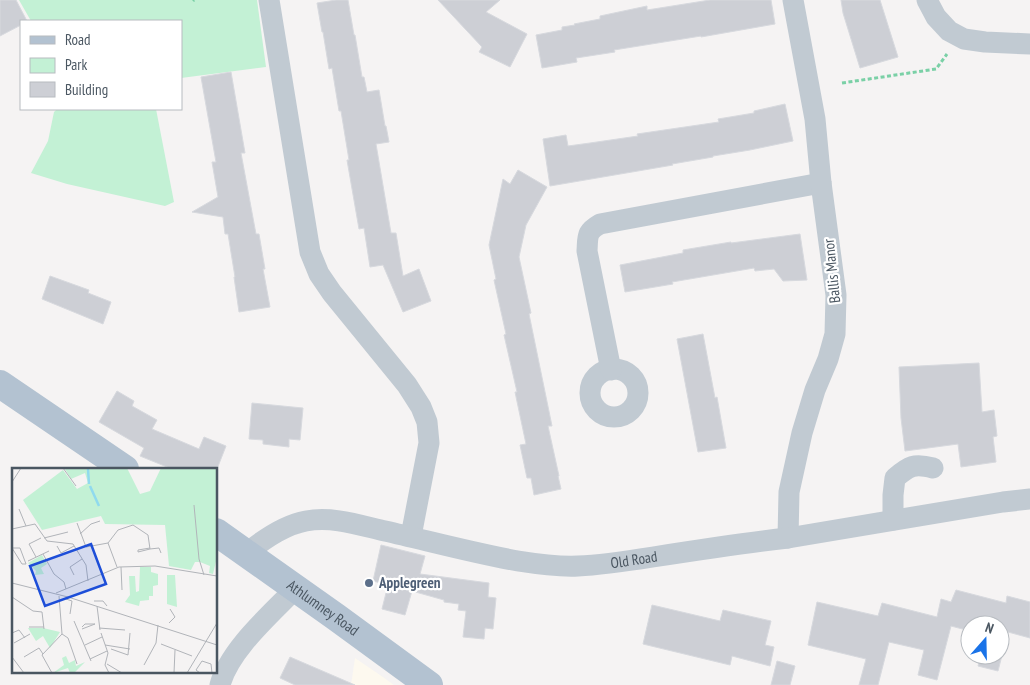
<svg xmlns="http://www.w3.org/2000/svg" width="1030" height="685" viewBox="0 0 1030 685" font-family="'PT Sans Narrow',sans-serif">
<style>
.commercial{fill:#fdf9ef}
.green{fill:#c3f1d5}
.building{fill:#cdcfd5;stroke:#d7d9de}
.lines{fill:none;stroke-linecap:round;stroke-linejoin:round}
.path{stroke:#7ad0a6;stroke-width:3;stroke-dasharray:4 2.5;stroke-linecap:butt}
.minor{stroke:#c1cad2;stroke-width:21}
.major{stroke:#b3c2d1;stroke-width:28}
.service-dot{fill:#5c6f8a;stroke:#fff;stroke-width:2}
.labels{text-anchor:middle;stroke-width:4.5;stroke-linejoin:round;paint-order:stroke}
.street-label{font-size:15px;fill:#4a5661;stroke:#fff}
.service-label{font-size:15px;font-weight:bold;fill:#4e5e75;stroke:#fff;text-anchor:start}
.inset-river{fill:none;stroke:#90daee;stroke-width:2.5}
.inset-road{fill:none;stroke:#b1b4b9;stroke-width:1}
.view{fill:#1d4ed8;fill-opacity:0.15;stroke:#1d4ed8;stroke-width:2.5}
.inset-edge{fill:none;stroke:#4a5661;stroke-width:2.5}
</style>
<rect width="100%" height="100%" fill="#f5f3f3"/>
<polygon class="commercial" points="355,658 383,677 394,685 351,685"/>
<g class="green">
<polygon points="19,0 257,0 266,67 181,78 181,21 31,21"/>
<polygon points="57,109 156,109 174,202 165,206 67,184 31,173 48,141 54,112"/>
</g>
<g class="building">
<polygon points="0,0 16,0 27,21 21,21 21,25 0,36"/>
<polygon points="336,0 348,0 354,35 355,35 362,77 364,77 367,92 379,90 385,126 386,126 389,142 376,144 391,233 396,233 403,276 419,269 431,301 403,312 383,265 370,267 364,228 359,229 347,160 349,160 341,111 339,111 332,68 329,69 323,32 322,32 317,3"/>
<polygon points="438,0 500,0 486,12 527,34 510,67 479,52 482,47"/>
<polygon points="710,0 771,0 775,24 701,37 701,36 614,50 615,52 576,58 577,62 542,68 536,35 562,30 562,27 575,25 574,24 600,19 600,16 647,6 647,10"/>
<polygon points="841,0 880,0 898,57 860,68 843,13"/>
<polygon points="231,72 245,153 241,153 256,234 259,234 265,269 263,269 270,307 239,312 234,277 235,277 228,234 225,234 223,217 192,212 218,197 212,162 216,162 201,77"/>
<polygon points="785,104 793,141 750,150 713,156 713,157 672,164 673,165 550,186 543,139 566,135 568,146 590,143 638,136 637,134 719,122 718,119 754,113 754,111"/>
<polygon points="518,170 547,187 526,225 519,257 531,313 529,314 552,426 548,426 559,476 558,476 561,489 534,495 531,478 527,478 520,445 526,444 515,392 517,392 504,335 506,334 494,280 496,279 489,245 503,179 510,184"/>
<polygon points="800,234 807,280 783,281 774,269 755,271 754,268 672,282 673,284 625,292 620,265 683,253 683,250 731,242 731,243"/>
<polygon points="50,276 89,290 88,293 111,302 103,324 42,299"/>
<polygon points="703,334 715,398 717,397 726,448 698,452 677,339"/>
<polygon points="979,363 982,412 994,410 997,436 993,437 996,462 961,467 958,444 905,451 901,418 899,367"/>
<polygon points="117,391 134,401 132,406 157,420 152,429 199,449 204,437 226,446 217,469 172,469 140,456 144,448 99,422"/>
<polygon points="252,403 303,408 300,440 289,439 289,447 263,444 263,440 249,439"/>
<polygon points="381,545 425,556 420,574 489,583 488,597 496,598 493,629 485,628 484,639 463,637 466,611 458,610 459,604 444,602 444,600 412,591 405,615 382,609 388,585 373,581"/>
<polygon points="956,590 1006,603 1007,596 1030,602 1030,638 1008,632 998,671 978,666 981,655 1000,655 1000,625 970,625 970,631 951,626 937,680 918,675 924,650 889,642 878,685 859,685 866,659 808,645 817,602 878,616 882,603 937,617 941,599 951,602"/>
<polygon points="652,605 720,621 723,610 771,621 765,645 774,647 770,666 732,656 730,665 643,644"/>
<polygon points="290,657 355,685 295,685 280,678"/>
<polygon points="777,661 795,666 790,685 771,685"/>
</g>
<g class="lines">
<g class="path">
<polyline points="193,1 194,0"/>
<polyline points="842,83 936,69 947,54"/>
</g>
<g class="minor">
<polyline points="269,0 310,252 319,274 332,293 407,385 421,407 427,422 429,443 411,536"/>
<polyline points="927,0 936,17 949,31 964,39 985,42 1030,44"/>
<circle cx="614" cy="393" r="24"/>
<path d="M611,370L587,251C588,236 586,232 600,224L821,183"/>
<path d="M893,520V495L895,478C909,466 914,463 933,468"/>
<polyline points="788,538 789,492 802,433 815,390 828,359 835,334 836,295 821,183 815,119 793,0"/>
<path id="s1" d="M247,553C264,539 284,525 306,521C332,516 359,525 385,531C429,541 473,553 518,561C537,564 558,567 578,566C603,565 628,561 653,557C698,550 743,543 788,538L1003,502L1030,499"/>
<path d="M220,685C229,650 271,614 296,588"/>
</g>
<g class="major">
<polyline points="0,384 125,469"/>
<path id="s2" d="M216,532L336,617L429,685"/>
</g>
</g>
<circle class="service-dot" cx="369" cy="583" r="5"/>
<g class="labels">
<g class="street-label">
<text transform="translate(832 271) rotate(-96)" y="5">Ballis Manor</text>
<text dy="5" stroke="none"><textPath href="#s1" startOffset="401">Old Road</textPath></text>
<text dy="5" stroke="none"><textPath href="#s2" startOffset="131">Athlumney Road</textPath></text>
</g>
<g class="service-label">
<text x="379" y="588">Applegreen</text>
</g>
</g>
<g transform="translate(12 468)">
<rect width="205" height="205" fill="#f5f3f3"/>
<path d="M55,0H115L128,26L138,23L149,0H205V89L201,106L197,105L198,98L188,94H183L179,102L157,98L153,57L93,56L89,48L30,62L11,32L51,2L65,21L76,15L73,5L59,11L53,1ZM30,87L35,96L29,100L32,106L23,107L24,103L16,95ZM128,99H139V104L146,106V117L141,118V128H137V132L128,133L127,138L113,134L118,127L117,108H123L124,124L127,123ZM155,107H163L165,139L155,136ZM16,160H31L48,164L38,180L31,168L24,173ZM54,188L57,195L63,192L64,198L73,194L62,205H58L56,200L41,205L52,197L50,190Z" fill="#c3f1d5"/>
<path class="inset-river" d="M76,1L77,16M78,18L87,38"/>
<path class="inset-road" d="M51,0L64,18M0,14L9,0M182,37L187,91L192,107M7,41L14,58M65,55L74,79L96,75L105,99M0,61L23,56L35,73L61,76L74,97L76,113M68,66L79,56L88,53M32,70L56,64M96,75L106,62L121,57L136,67L138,81L147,80L149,85M45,78L49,85L62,78M0,80L10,96H14L8,80H0M138,80L126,82V84L138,81M31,86L42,106L52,114L54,121M24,89L17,76L29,70M16,93L37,83M109,99L110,122M62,107L58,99L70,91M0,115L56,129L205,177M44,125L107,99L143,98L205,108M0,129L21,143L30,144L32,161M54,131L60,133L58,146M82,133H91L95,138M85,138L88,162M62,153L79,193M157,155L163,149L158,141M17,159H32M70,159L73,156H83L70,161M87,160L113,162M0,165L7,162L13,170M89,165L96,185L93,197L97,205M50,166L56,170L65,196M2,175L18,166M149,176L180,188M73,177L90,169M93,177L118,181M99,181L116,187L118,165M0,189L12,205M12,189L27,180L31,186M78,191L95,183M95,196L110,205M132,197L144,175L146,157M40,205L30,187L50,166L47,128M162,205L163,182M175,205L205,155M188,205L184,202L190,193L199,196L200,205"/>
<path class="view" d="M79,76L94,116L33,138L18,98Z"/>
<rect width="205" height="205" class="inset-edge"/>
</g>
<rect x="20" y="20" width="162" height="90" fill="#ffffff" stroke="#b7bbc0"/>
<rect x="30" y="36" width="25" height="8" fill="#b3c2d1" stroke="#b7bbc0"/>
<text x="65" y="45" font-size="15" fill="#4a5661">Road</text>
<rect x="30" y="58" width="25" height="15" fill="#c3f1d5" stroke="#b7bbc0"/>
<text x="65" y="70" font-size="15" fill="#4a5661">Park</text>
<rect x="30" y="82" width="25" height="15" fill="#cdcfd5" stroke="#b7bbc0"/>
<text x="65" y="95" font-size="15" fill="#4a5661">Building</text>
<g transform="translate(985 640) rotate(20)"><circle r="24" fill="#ffffff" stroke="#b7bbc0"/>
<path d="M0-4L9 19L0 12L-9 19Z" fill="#1a73e8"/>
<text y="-8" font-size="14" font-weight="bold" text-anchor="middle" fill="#4a5661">N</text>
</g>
</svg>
